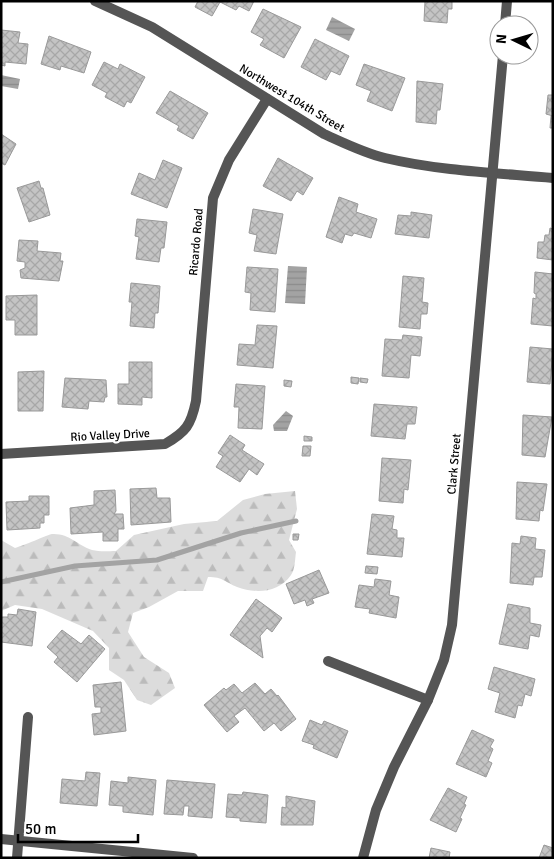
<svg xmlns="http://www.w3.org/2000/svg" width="554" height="859" viewBox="0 0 554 859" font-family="Signika,sans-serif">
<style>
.forest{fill:url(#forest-firs)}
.water{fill:url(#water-rules)}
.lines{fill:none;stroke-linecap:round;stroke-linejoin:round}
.stream{stroke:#a3a3a3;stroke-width:5}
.building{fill:url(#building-cross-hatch);stroke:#999}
.minor{stroke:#555;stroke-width:10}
.labels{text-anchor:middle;stroke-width:4.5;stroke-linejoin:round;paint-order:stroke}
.street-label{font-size:12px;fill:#000;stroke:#fff}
</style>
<defs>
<pattern id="forest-firs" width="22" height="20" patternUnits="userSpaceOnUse" patternTransform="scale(1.25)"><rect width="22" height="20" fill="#dcdcdc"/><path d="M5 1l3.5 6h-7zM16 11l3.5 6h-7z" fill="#bbb"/></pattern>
<pattern id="water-rules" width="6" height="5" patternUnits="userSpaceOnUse" patternTransform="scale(1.25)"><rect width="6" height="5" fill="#a3a3a3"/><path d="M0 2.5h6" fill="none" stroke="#8b8b8b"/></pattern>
<pattern id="building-cross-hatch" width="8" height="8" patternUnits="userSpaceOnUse" patternTransform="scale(1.25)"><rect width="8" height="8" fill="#c4c4c4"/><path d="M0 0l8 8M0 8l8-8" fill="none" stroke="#a7a7a7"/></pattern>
</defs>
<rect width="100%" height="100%" fill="#fff"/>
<path class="forest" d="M295,491L297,509L289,540L296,552C295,559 295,570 291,575C279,593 255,594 237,587C225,582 223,577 208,577L203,591H178L149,607L133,613L128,632L144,657L169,673L175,688L151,705L137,700L124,680L109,670V648L93,631L42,609L15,605L1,611V540L15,548C23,546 47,535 52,534C69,533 77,545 92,550C100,552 109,551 116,551L134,535L184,524L217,521L243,500L265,494Z"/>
<g class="water">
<polygon points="332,17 355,29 349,41 326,30"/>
<polygon points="1,75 20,79 18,89 1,86"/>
<polygon points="288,266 307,267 305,304 285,303"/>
<polygon points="286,411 293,416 287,431 274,431 273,425"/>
</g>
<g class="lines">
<polyline class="stream" points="1,582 75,566 157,560 241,533 296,521"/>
</g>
<g class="building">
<polygon points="198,1 254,1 249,11 239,6 236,10 220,2 212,16 195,7"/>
<polygon points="425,1 452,1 452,9 448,9 447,23 424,21"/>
<polygon points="263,9 301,27 284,58 260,45 264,39 251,32"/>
<polygon points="1,30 20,32 18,43 28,44 26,64 5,62 5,66 1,65"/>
<polygon points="49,36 91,52 84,73 61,66 60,70 41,64"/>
<polygon points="315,39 349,56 340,75 331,71 326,80 301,67"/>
<polygon points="104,62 118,69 120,64 145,77 131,103 127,101 124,107 105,97 107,93 92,85"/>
<polygon points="364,64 405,78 392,111 367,101 371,91 356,85"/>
<polygon points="417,81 443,84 440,110 437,110 436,124 416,122"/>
<polygon points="170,91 208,113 193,139 177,130 179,126 156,113"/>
<polygon points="548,95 553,95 553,116 546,114"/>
<polygon points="551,116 553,116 553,128 550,128"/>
<polygon points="1,134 16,144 5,165 1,163"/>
<polygon points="278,158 313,178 303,195 297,191 291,201 263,186"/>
<polygon points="163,160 182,168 167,208 131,194 139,173 155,180"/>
<polygon points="39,181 41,188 43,188 50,215 29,222 17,188"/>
<polygon points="339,197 358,204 356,212 377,219 371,238 354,233 352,236 345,234 342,243 326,237"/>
<polygon points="253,209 283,214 276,254 254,251 257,235 249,233"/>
<polygon points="411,212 432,215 429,238 395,234 398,215 411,216"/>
<polygon points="137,219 167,222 164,248 161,248 159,262 136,259 139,237 135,236"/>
<polygon points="550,228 553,229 553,260 537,258 538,242 544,242 545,235 549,235"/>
<polygon points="19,240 38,241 37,251 61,253 60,261 63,261 59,281 21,278 20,270 25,268 25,262 17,261"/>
<polygon points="247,267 278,269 275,312 250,310 251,293 245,292"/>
<polygon points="535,272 553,274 553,326 531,324 533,298 536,299 536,294 534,293"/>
<polygon points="403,276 424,278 422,302 428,303 427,314 421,314 420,329 399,327"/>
<polygon points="131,283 160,286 158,313 155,313 154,328 130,326 132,302 129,302"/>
<polygon points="37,295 37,335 15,335 15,320 6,320 6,296"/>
<polygon points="257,325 277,326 273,368 237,365 239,344 255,345"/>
<polygon points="403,335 422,337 420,356 411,355 409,378 382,376 385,339 402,340"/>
<polygon points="530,347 553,349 550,384 527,382"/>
<polygon points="129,362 152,362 152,398 142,397 142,405 118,404 118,384 129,384"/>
<polygon points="44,371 43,411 18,411 18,372"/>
<polygon points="351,377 359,378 358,384 351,383"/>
<polygon points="65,378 106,380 107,397 105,397 104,402 89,401 88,409 62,407"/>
<polygon points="360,378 368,379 367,383 360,382"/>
<polygon points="284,380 292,381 291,387 284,386"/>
<polygon points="236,384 265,386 262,429 238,428 239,407 234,407"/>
<polygon points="374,404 417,407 415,424 407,424 405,439 371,436"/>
<polygon points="523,415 552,417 545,457 522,455"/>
<polygon points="230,435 245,445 242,450 264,464 257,475 249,469 240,482 216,467 223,456 218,453"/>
<polygon points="304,436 312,437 312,441 304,441"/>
<polygon points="303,446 311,446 310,456 302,456"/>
<polygon points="382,458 411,460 408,490 404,489 403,503 379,501"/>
<polygon points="517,482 547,484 543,511 540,510 539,521 516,519"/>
<polygon points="156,488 157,498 170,498 171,522 131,525 130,489"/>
<polygon points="115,490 116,511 114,514 123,514 124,529 118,529 118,541 103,541 103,532 71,534 70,508 94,505 94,491"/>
<polygon points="29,496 49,496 49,515 44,515 44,523 40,523 40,528 7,530 6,502 29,501"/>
<polygon points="372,514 394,516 392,529 397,530 397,538 404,538 402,557 367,554"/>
<polygon points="293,534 299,534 298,540 293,540"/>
<polygon points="521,536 536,538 535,549 545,550 542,577 534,577 533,585 510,583 512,543 520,544"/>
<polygon points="366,566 378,567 377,574 365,573"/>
<polygon points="319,570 329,593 312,599 314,603 307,606 305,600 294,604 286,584"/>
<polygon points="375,579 391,581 389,595 399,597 396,618 369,613 370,609 355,607 359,585 374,587"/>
<polygon points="256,599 282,618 272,632 267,628 260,636 263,658 230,635"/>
<polygon points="508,604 530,608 530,623 541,625 539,637 530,635 528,649 499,644"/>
<polygon points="18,609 36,612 32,646 1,642 1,617 8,617 8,614 17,615"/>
<polygon points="62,630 81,644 89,635 105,649 77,682 54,662 58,657 47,647"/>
<polygon points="494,667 535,679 531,696 525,694 522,706 518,705 515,718 495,712 500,693 488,689"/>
<polygon points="121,682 126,731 94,735 92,714 101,713 101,707 95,707 93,685"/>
<polygon points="255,683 265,694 271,689 277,696 278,695 296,719 281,731 274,723 264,731 245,708 234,716 239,722 227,732 204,705 224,688 226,690 234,684 242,693"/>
<polygon points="310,720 322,725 324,721 348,731 337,758 313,748 314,745 302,741"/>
<polygon points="472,730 494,740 490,747 493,749 488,761 492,763 486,777 456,764"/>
<polygon points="86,772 100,773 97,806 60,803 62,779 85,781"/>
<polygon points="128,777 156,780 153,815 123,812 123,806 109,805 111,781 128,783"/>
<polygon points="167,780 215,784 212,818 188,816 189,806 184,806 183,815 164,814"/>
<polygon points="448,788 467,797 464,804 466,805 460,818 462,819 456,832 430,820"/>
<polygon points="243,792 268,795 266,823 240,821 240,818 226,817 228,794 242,795"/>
<polygon points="286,796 315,801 313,825 281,825 282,807 286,808"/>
<polygon points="544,845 553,848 553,858 539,858"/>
<polygon points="431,848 450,852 449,858 429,858"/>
</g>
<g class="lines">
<g class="minor">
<path d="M95,1L152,27L324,134C344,143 364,153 385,158C440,171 497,173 553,178"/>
<polyline points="505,25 507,1"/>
<path d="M1,454L165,444C186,432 191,425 196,401L213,198L229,160L267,99"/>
<polyline points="328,661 428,700"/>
<polyline points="1,839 193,858"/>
<polyline points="17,858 28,717"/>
<polyline points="363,858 376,810 394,767 428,700 444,660 452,625 503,55"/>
</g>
</g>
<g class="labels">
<g class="street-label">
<text transform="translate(292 98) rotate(31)" y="4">Northwest 104th Street</text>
<text transform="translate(196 242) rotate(-85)" y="4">Ricardo Road</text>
<text transform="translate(110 435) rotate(-3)" y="4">Rio Valley Drive</text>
<text transform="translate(454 464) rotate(-85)" y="4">Clark Street</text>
</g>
</g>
<rect width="554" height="859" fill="none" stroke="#000000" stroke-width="5"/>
<g transform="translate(514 40) rotate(275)"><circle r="24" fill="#ffffff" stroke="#999999"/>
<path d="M0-4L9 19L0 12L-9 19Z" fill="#000000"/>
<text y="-8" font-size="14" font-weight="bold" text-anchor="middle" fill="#000000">N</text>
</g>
<path d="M18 834v8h120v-8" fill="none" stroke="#000000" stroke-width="2.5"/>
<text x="25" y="834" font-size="15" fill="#000000" stroke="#ffffff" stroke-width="4" paint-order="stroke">50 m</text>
</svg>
